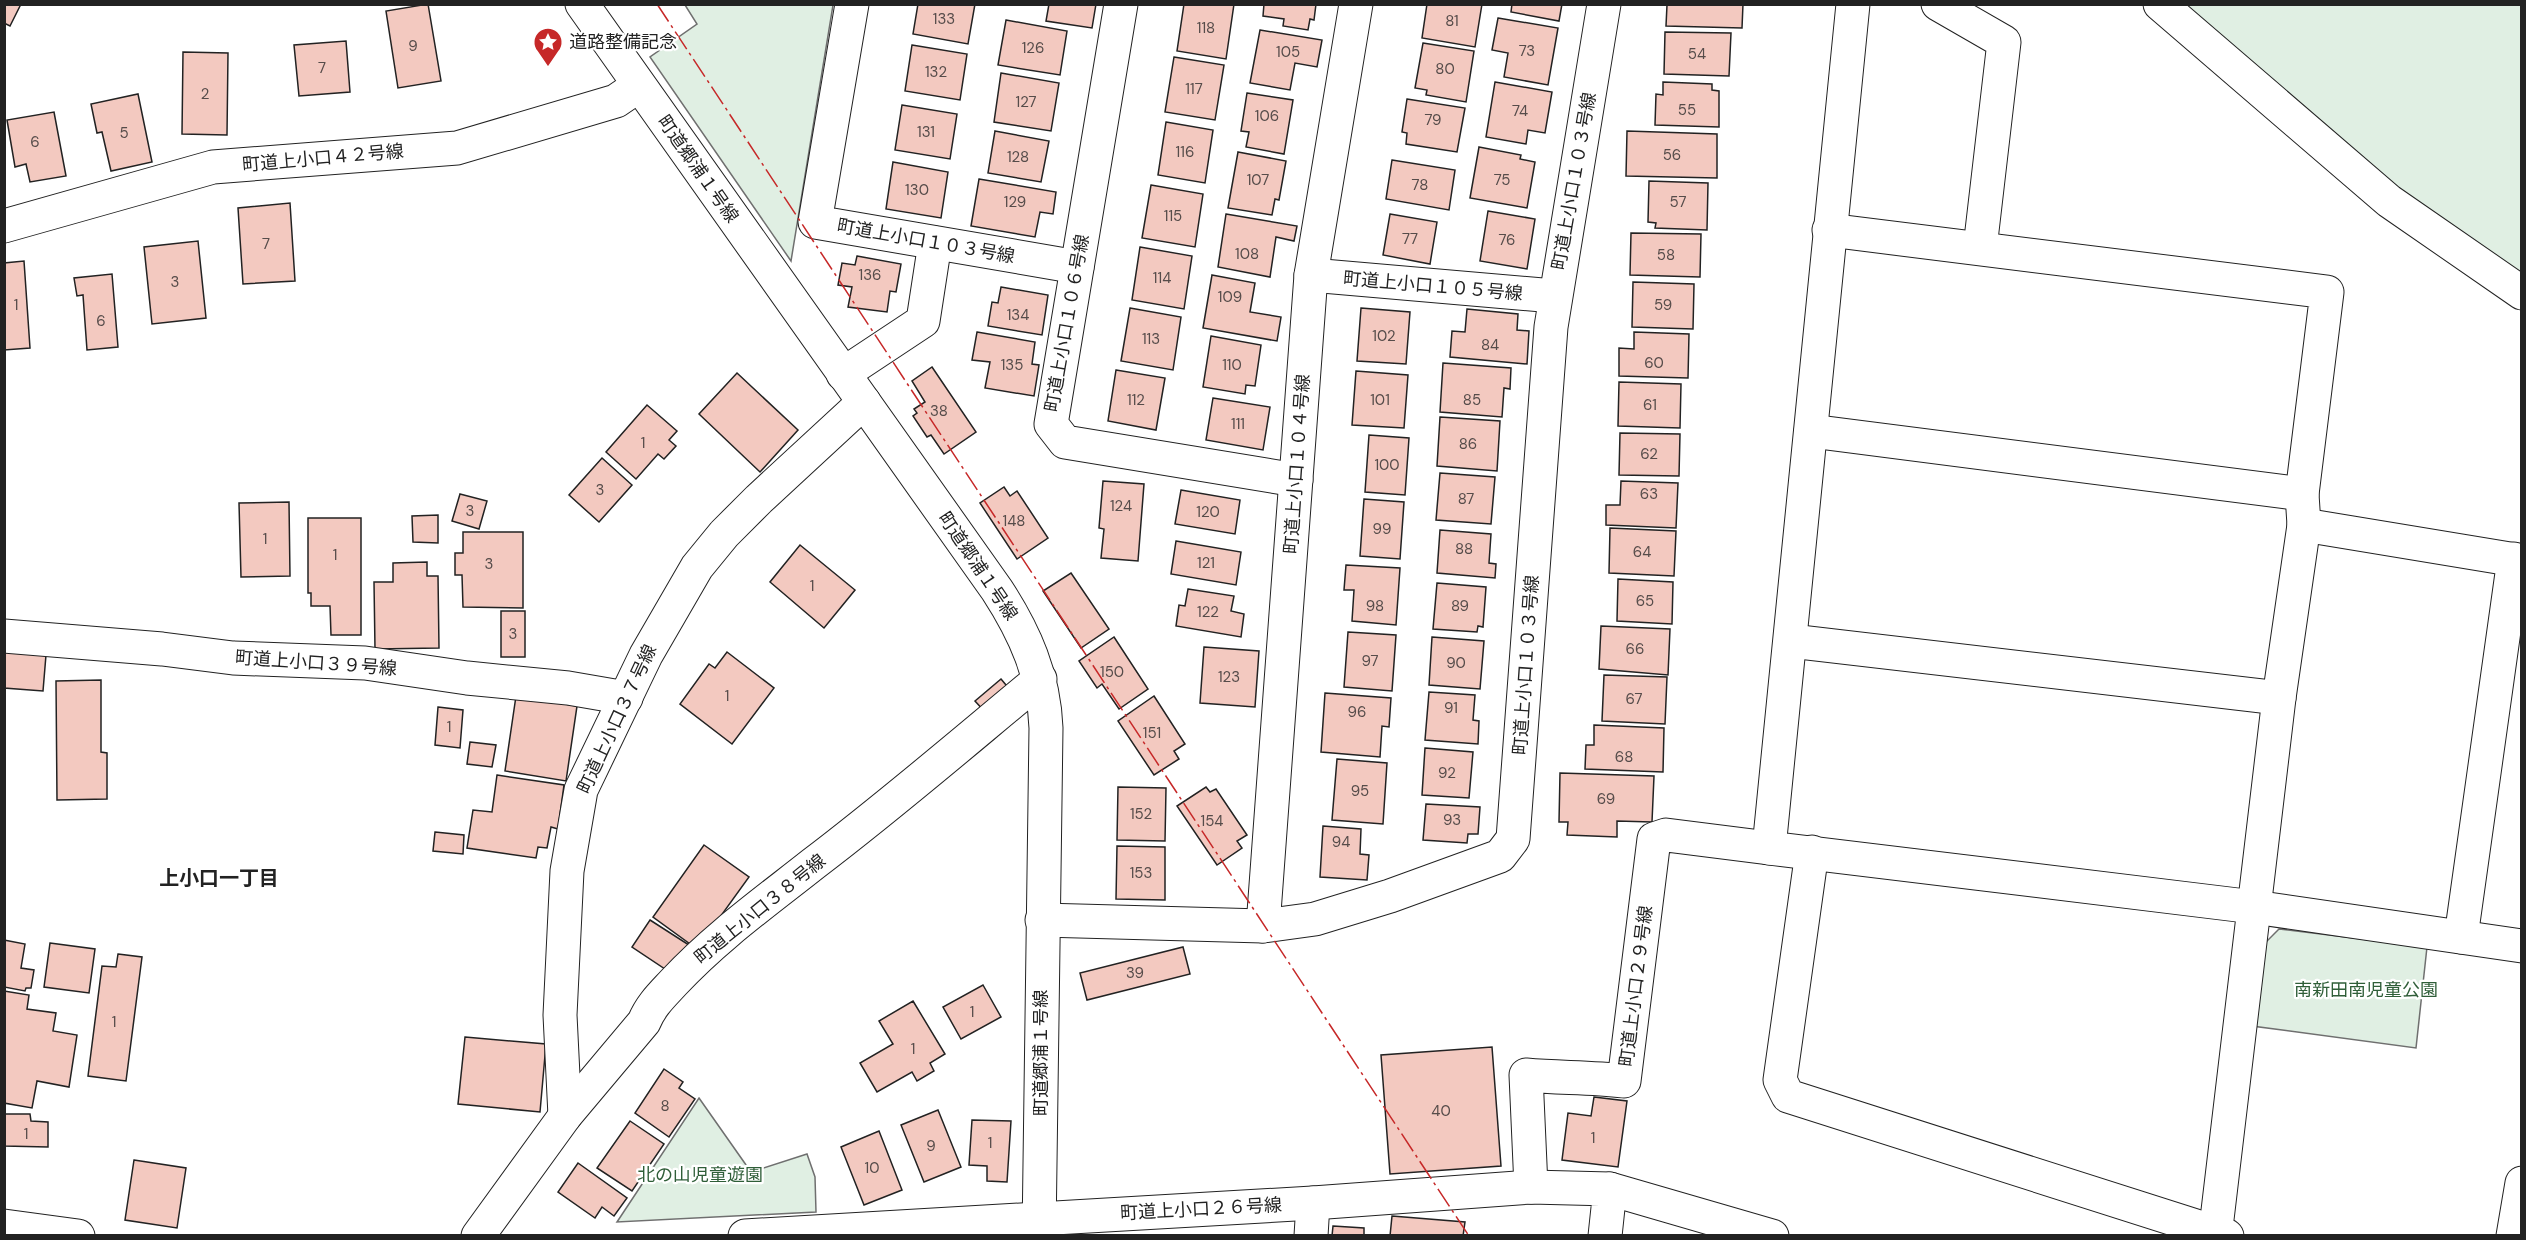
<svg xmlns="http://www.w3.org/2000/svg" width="2526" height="1240" viewBox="0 0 2526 1240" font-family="'DM Sans','Noto Sans JP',sans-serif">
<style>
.green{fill:#e0efe3;stroke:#6f6f6f;stroke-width:1.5}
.building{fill:#f3c9c0;stroke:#222;stroke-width:1.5}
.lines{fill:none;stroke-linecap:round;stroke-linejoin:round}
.minor-casing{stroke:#222;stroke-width:35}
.minor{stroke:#fff;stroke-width:33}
.power{stroke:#c62828;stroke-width:1.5;stroke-dasharray:21 4.5 3 4.5;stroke-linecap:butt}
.labels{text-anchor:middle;stroke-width:4.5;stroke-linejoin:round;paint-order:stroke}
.number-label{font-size:15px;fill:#564c4a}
.poi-label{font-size:18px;fill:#222;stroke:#fff;text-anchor:start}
.street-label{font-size:18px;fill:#222;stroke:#fff}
.park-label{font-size:18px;fill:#2f5e38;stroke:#fff}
.neighbourhood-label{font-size:20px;font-weight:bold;fill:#222;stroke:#fff}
</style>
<rect width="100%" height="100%" fill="#fff"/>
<g class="green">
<polygon points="685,5 833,5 791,261 650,57 697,24"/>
<polygon points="2176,5 2521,5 2521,280 2394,191"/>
<polygon points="2279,929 2427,947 2416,1048 2252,1026 2264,944"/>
<polygon points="699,1098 751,1172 807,1154 815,1177 816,1212 617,1222"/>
</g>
<g class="building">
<polygon points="4,4 21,4 10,26 4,23"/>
<polygon points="428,4 441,81 398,88 386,11"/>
<polygon points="918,4 975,4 968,44 913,34"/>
<polygon points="1049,4 1096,4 1092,28 1046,21"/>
<polygon points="1184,4 1234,4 1226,59 1177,51"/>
<polygon points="1264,4 1316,4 1314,20 1310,19 1308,30 1283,26 1284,19 1263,16"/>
<polygon points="1427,4 1482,4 1475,47 1422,38"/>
<polygon points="1512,4 1562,4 1559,21 1511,12"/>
<polygon points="1743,4 1742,28 1666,26 1667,5"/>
<polygon points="1498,18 1558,28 1548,85 1504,77 1508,53 1492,50"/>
<polygon points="1006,20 1067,31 1060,75 998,65"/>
<polygon points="1260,30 1322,40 1317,67 1295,63 1290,90 1250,83"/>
<polygon points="1665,32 1731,33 1729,76 1664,74"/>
<polygon points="346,41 350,92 299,96 294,45"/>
<polygon points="1423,43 1474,51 1466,102 1426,95 1427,90 1415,88"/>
<polygon points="912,45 967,54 960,100 905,91"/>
<polygon points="183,52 228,53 227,135 182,134"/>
<polygon points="1174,57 1224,65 1215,120 1165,112"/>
<polygon points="1001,73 1059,83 1051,131 994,122"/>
<polygon points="1495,82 1552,92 1545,133 1528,130 1526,144 1486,137"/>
<polygon points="1663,82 1712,84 1712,90 1719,91 1719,127 1655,125 1656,94 1663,95"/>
<polygon points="1247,93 1293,100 1284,154 1246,147 1249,132 1241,131"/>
<polygon points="138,94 152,162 111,171 102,132 97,133 91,104"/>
<polygon points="1407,99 1465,108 1457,152 1406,144 1407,133 1402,132"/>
<polygon points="902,105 957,114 950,159 895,150"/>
<polygon points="54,112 66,176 30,182 26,164 15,167 7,120"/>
<polygon points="1166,122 1213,130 1205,183 1158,175"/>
<polygon points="995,131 1049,141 1041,182 988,173"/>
<polygon points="1627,131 1717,134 1717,178 1626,176"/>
<polygon points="1479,147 1521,155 1520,159 1535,162 1527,208 1470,198"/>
<polygon points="1238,152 1286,161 1279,200 1275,199 1272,215 1228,208"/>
<polygon points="1392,160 1455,170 1449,210 1386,199"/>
<polygon points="893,162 948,172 941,218 886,209"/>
<polygon points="979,179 1056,192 1053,214 1040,212 1035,237 971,226"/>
<polygon points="1649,181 1708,183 1707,230 1655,228 1656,223 1648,222"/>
<polygon points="1151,185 1203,194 1195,247 1142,238"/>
<polygon points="290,203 295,281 243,284 238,208"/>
<polygon points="1488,211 1535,219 1527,269 1480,261"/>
<polygon points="1226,214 1297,226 1294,241 1276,237 1270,277 1218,267"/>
<polygon points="1390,214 1437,222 1430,264 1383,255"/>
<polygon points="1631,233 1701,234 1700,277 1630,275"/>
<polygon points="198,241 206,318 152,324 144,247"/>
<polygon points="1140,247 1192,256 1184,309 1132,300"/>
<polygon points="857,256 901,264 896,292 890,291 887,312 848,307 852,287 838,285 842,263 855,265"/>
<polygon points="24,261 30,348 4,350 4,263"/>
<polygon points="112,274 118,347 87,350 83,295 77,296 74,278"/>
<polygon points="1212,275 1255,283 1250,312 1281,317 1277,341 1203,328"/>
<polygon points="1633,282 1694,284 1693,329 1632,327"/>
<polygon points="1001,287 1048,295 1042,335 988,326 992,302 998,303"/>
<polygon points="1130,308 1181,317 1173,370 1121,361"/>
<polygon points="1361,308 1410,312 1406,364 1357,361"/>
<polygon points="1467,309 1518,314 1517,330 1529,331 1527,364 1450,357 1452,331 1465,332"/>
<polygon points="977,332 1035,342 1032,364 1039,365 1034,396 985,388 990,362 972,360"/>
<polygon points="1634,332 1689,334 1688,378 1619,376 1619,348 1634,349"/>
<polygon points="1211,336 1261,345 1255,386 1246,385 1245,394 1203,387"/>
<polygon points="1443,363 1511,368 1510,389 1504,388 1502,417 1440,412"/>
<polygon points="932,367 976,432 944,454 931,435 927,437 913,416 917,413 914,409 925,402 912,381"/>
<polygon points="1116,370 1165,378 1156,430 1108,421"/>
<polygon points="1356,371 1408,375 1404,428 1352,425"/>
<polygon points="737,373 798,430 760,472 699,414"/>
<polygon points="1619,382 1681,384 1680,428 1618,426"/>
<polygon points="1213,398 1270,407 1263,450 1206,440"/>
<polygon points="647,405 677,431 669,440 676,446 664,459 658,454 636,479 606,452"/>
<polygon points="1440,417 1500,421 1497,471 1437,466"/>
<polygon points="1620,433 1680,434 1679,476 1619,475"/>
<polygon points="1369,435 1409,438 1405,495 1365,492"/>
<polygon points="602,458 632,485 599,522 569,495"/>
<polygon points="1440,473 1495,477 1491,524 1436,520"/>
<polygon points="1103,481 1144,484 1138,561 1101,558 1104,529 1099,528"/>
<polygon points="1621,481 1678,483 1676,528 1606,525 1606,505 1620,505"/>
<polygon points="1004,487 1010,496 1017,491 1048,538 1017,559 980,503"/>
<polygon points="1181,490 1240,500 1235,534 1175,524"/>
<polygon points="460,494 487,501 479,529 452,521"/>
<polygon points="1364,499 1404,502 1400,559 1360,556"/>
<polygon points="289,502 290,576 241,577 239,503"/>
<polygon points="438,515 438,543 413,542 412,516"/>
<polygon points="308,518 361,518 361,635 331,635 330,606 311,606 311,593 308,593"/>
<polygon points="1610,528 1676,531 1674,576 1609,573"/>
<polygon points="1440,530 1491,534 1489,563 1496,564 1495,578 1437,573"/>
<polygon points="463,532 523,532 523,608 463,607 462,575 455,575 455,553 463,553"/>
<polygon points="1176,541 1241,552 1236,585 1171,574"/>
<polygon points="800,545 855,590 824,628 770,582"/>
<polygon points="427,562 427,576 438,576 439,648 375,649 374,582 393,582 393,563"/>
<polygon points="1346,565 1400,568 1396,625 1352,621 1354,590 1344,590"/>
<polygon points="1071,573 1109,629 1081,648 1043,591"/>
<polygon points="1618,579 1673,582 1672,624 1617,621"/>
<polygon points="1437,583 1486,587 1483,627 1478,626 1477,632 1433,629"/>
<polygon points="1188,589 1234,596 1231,611 1244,614 1241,637 1176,626 1179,605 1185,606"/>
<rect x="501" y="611" width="24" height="46"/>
<polygon points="1601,626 1670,629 1668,675 1599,669"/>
<polygon points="1348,632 1396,635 1392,691 1344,687"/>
<polygon points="1114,637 1148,689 1119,709 1102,684 1097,688 1079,661"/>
<polygon points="1432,637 1484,641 1480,689 1429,685"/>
<polygon points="1204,647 1259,651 1255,707 1200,703"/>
<polygon points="4,651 46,655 43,691 4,688"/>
<polygon points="727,652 774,688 732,744 680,704 709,664 715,668"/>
<polygon points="1604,675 1667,677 1665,724 1602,721"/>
<polygon points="1001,679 1011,691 986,713 975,701"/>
<polygon points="101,680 101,752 107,753 107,799 57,800 56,681"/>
<polygon points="1429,692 1475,695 1473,720 1479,721 1478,744 1425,740"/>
<polygon points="1325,693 1391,698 1389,727 1382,726 1380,757 1321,752"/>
<polygon points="516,696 577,706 566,781 505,771"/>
<polygon points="1154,696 1185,744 1174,751 1179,759 1154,775 1118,721"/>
<polygon points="438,707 463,710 460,748 435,745"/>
<polygon points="1594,725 1664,728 1663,772 1585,769 1586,745 1594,745"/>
<polygon points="470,742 496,745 492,767 467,764"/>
<polygon points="1425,748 1473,752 1469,798 1422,795"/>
<polygon points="1337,759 1387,763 1383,824 1332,820"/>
<polygon points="1560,773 1654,776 1652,822 1617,821 1617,837 1567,835 1568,822 1559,822"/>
<polygon points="497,775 564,785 558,829 551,827 547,848 538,847 536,858 467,848 473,810 492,812"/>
<polygon points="1118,787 1166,788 1165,841 1117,840"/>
<polygon points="1206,787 1210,792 1216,789 1247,835 1237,841 1242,848 1217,865 1177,806"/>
<polygon points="1426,804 1480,807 1478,834 1468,834 1467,843 1423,840"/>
<polygon points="1323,826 1361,829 1360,854 1369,855 1367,880 1320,877"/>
<polygon points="435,832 464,835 463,854 433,851"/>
<polygon points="704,845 749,877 697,949 653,917"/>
<polygon points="1117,846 1165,847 1165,900 1116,899"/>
<polygon points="650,920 689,945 671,973 632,947"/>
<polygon points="4,940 25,944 21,968 34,970 31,988 26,988 25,991 4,987"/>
<polygon points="50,943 95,949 89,993 44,987"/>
<polygon points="1183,947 1190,974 1087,1000 1080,973"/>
<polygon points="118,954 142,957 126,1081 88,1076 102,966 116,967"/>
<polygon points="983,985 1001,1017 961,1039 943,1007"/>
<polygon points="4,991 29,995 27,1009 56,1013 53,1031 77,1035 69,1087 37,1081 32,1108 4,1103"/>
<polygon points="913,1001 945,1054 930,1063 934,1071 917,1081 912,1072 877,1092 860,1063 893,1044 879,1021"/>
<polygon points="465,1037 546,1044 540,1112 458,1104"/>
<polygon points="1492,1047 1501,1166 1390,1174 1381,1055"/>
<polygon points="664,1069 683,1082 679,1088 695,1099 669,1137 635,1113"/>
<polygon points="1594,1097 1627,1101 1618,1167 1562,1160 1568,1113 1591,1116"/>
<polygon points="938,1110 961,1167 924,1182 901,1125"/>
<polygon points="4,1114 30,1114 31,1121 48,1122 48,1147 4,1146"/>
<polygon points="972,1120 1011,1121 1007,1182 987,1181 987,1166 969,1165"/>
<polygon points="630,1121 664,1144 632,1191 597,1168"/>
<polygon points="879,1131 902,1190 864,1205 841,1147"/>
<polygon points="134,1160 186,1168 177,1228 125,1220"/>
<polygon points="578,1163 627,1198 614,1216 602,1207 595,1218 558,1192"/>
<polygon points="1392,1216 1465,1222 1463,1236 1390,1236"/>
<polygon points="1333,1226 1364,1228 1364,1236 1332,1236"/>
</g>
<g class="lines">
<g class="minor-casing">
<g id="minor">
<path d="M582,4L997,590C1025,633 1044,676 1046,728L1039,1236"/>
<polyline points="852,4 815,222 1077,267"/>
<polyline points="1121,4 1051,424 1065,442 1296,480"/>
<polyline points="1853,4 1769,848 2254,907 2522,946"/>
<polyline points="1938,4 2004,42 1980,248"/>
<polyline points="2160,4 2389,201 2522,293"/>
<polyline points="4,226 213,167 457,148 616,101 638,86"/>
<polyline points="1829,230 2327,292 2302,494 2304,525 2279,698 2215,1236"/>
<polyline points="1311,275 1554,296"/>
<polyline points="843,374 923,321 935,243"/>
<polyline points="1811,431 2302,494"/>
<polyline points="2304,525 2522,561"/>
<polyline points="4,636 162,649 233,658 365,663 467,678 568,688 626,698"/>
<polyline points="1791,641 2279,698"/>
<polyline points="1812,852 1780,1080 1788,1096 2227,1236"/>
<polyline points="1042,920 1263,926 1315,919 1390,896 1500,856 1513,839 1551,327 1604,4"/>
<polyline points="1263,926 1311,275 1356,4"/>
<polyline points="2461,937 2514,559"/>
<polyline points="565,1116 560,1015 567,871 581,790 646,655 697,567 724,534 759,499 864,402"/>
<path d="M1531,1187L1526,1075C1560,1078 1591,1077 1624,1081L1654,839L1666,835L1769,848"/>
<polyline points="1610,1189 1772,1236"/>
<polyline points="4,1226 78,1236"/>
<path d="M478,1236L565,1116L644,1022C651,1005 662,995 674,982C716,937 765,902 813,864C891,805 965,741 1040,679"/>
<polyline points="745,1236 1313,1203 1531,1187 1610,1189 1605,1236"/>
<polyline points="1311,1236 1313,1203"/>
<polyline points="2513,1236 2522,1183"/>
</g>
</g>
<use href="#minor" class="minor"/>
<polyline class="power" points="657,4 1469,1236"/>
</g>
<defs>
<g id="sight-pin" transform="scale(1.5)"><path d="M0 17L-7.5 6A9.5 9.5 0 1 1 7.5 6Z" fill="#c62828" stroke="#fff"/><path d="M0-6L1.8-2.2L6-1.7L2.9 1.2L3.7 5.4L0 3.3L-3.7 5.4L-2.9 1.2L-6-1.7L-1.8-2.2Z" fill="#fff"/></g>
</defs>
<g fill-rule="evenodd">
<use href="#sight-pin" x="548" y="42"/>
</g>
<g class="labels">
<g class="number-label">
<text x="944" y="24">133</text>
<text x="1452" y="26">81</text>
<text x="1206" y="33">118</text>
<text x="413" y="51">9</text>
<text x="1033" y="53">126</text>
<text x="1527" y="56">73</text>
<text x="1288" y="57">105</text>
<text x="1697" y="59">54</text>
<text x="322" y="73">7</text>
<text x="1445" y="74">80</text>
<text x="936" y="77">132</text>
<text x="1194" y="94">117</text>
<text x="205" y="99">2</text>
<text x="1026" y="107">127</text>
<text x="1687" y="115">55</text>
<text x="1520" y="116">74</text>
<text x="1267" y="121">106</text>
<text x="1433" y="125">79</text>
<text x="926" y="137">131</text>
<text x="124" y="138">5</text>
<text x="35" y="147">6</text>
<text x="1185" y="157">116</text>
<text x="1672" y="160">56</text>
<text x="1018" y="162">128</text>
<text x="1258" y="185">107</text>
<text x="1502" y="185">75</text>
<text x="1420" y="190">78</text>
<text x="917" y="195">130</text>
<text x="1015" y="207">129</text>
<text x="1678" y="207">57</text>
<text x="1173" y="221">115</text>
<text x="1410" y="244">77</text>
<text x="1507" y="245">76</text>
<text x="266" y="249">7</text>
<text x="1247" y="259">108</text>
<text x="1666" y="260">58</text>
<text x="870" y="280">136</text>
<text x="1162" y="283">114</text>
<text x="175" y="287">3</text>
<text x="1230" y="302">109</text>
<text x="16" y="310">1</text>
<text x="1663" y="310">59</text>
<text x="1018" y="320">134</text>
<text x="101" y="326">6</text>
<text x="1384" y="341">102</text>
<text x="1151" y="344">113</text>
<text x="1490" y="350">84</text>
<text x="1654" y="368">60</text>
<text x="1012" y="370">135</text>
<text x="1232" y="370">110</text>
<text x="1136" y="405">112</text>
<text x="1380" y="405">101</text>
<text x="1472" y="405">85</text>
<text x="1650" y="410">61</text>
<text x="939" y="416">38</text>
<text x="1238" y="429">111</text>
<text x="643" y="448">1</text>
<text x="1468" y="449">86</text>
<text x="1649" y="459">62</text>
<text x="1387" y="470">100</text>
<text x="600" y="495">3</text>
<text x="1649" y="499">63</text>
<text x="1466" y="504">87</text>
<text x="1121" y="511">124</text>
<text x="470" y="516">3</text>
<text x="1208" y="517">120</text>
<text x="1014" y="526">148</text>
<text x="1382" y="534">99</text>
<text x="265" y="544">1</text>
<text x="1464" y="554">88</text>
<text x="1642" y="557">64</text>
<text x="335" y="560">1</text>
<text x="1206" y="568">121</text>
<text x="489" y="569">3</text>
<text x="812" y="591">1</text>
<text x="1645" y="606">65</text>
<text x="1375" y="611">98</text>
<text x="1460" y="611">89</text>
<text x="1208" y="617">122</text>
<text x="513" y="639">3</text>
<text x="1635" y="654">66</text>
<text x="1370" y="666">97</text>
<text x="1456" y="668">90</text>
<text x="1112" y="677">150</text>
<text x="1229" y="682">123</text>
<text x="727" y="701">1</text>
<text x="1634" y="704">67</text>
<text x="1451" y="713">91</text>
<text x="1357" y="717">96</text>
<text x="449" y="732">1</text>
<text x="1152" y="738">151</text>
<text x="1624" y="762">68</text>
<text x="1447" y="778">92</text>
<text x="1360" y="796">95</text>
<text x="1606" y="804">69</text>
<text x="1141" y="819">152</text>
<text x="1452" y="825">93</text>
<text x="1212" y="826">154</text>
<text x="1341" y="847">94</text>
<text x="1141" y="878">153</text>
<text x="1135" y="978">39</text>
<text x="972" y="1017">1</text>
<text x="114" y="1027">1</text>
<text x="913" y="1054">1</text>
<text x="665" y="1111">8</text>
<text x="1441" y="1116">40</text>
<text x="26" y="1139">1</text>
<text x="1593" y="1143">1</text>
<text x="990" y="1148">1</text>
<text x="931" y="1151">9</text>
<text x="872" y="1173">10</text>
</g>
<g class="poi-label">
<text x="569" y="48">道路整備記念</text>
</g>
<g class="street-label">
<text transform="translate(323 158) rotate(-5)" y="6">町道上小口４２号線</text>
<text transform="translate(698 169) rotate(55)" y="6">町道郷浦１号線</text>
<text transform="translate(1574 181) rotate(-80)" y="6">町道上小口１０３号線</text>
<text transform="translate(926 241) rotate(10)" y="6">町道上小口１０３号線</text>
<text transform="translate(1433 286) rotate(5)" y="6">町道上小口１０５号線</text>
<text transform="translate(1067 323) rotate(-80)" y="6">町道上小口１０６号線</text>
<text transform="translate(1297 464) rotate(-86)" y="6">町道上小口１０４号線</text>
<text transform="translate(978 566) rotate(56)" y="6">町道郷浦１号線</text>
<text transform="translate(316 663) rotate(4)" y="6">町道上小口３９号線</text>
<text transform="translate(1526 665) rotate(-86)" y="6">町道上小口１０３号線</text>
<text transform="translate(617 719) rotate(-65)" y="6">町道上小口３７号線</text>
<text transform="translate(760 909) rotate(-39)" y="6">町道上小口３８号線</text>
<text transform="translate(1636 986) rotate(-83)" y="6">町道上小口２９号線</text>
<text transform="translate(1041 1053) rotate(-90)" y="6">町道郷浦１号線</text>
<text transform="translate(1201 1209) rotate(-3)" y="6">町道上小口２６号線</text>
</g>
<g class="park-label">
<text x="2366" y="996">南新田南児童公園</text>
<text x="700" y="1181">北の山児童遊園</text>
</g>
<g class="neighbourhood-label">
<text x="219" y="885">上小口一丁目</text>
</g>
</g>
<rect width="2526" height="1240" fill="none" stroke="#222222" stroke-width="12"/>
</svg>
